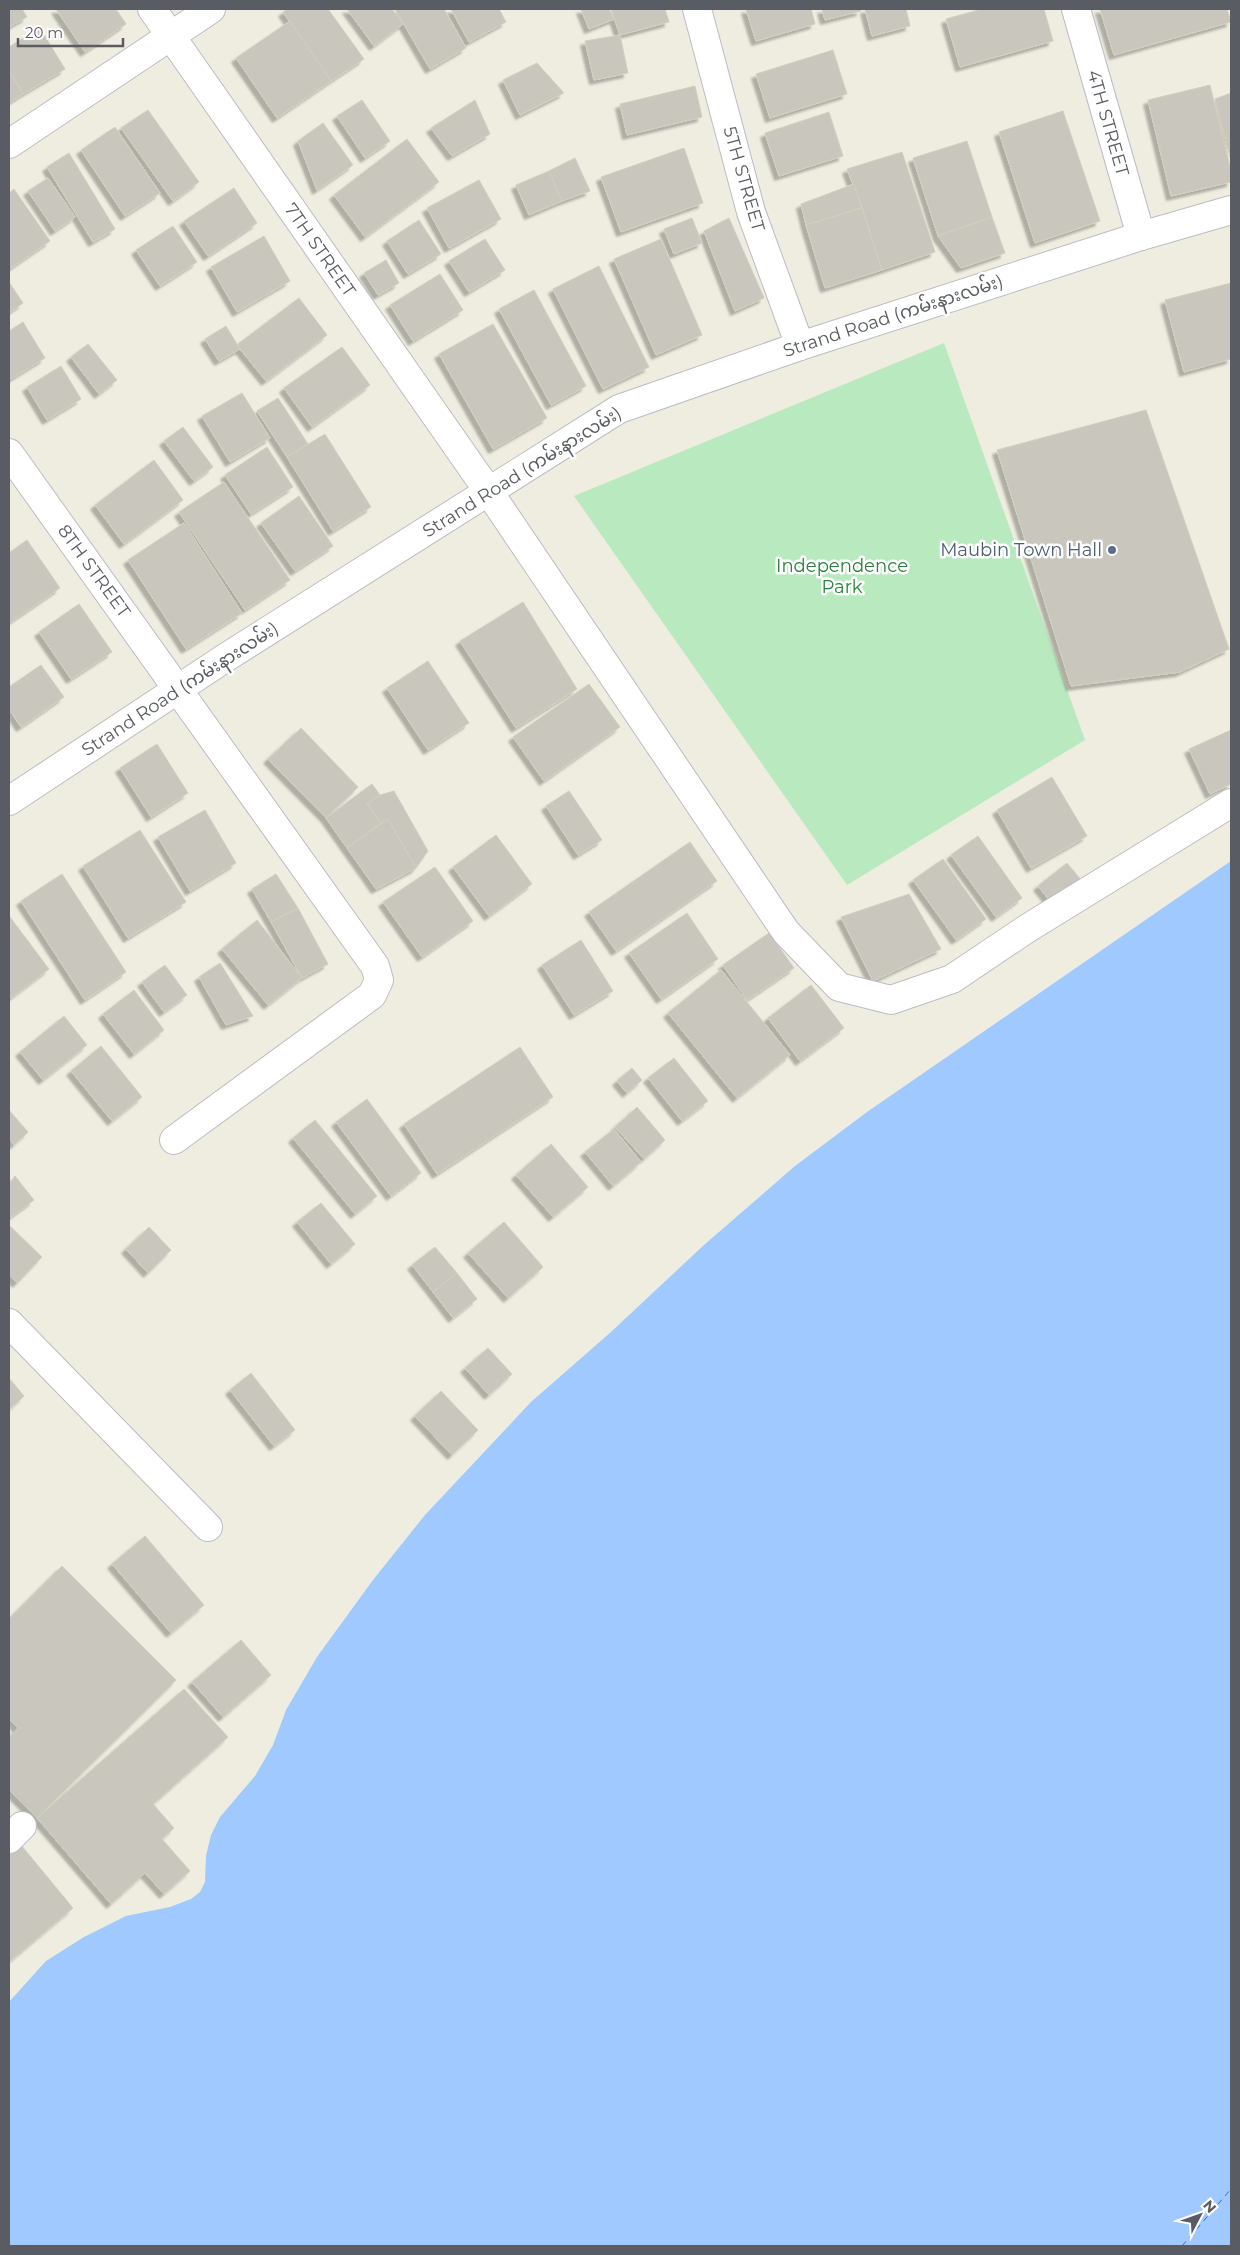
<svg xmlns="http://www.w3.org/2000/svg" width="1240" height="2255" viewBox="0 0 1240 2255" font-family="Montserrat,'Noto Sans Myanmar',sans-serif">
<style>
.green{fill:#b9e9bf}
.water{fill:#9fc9ff}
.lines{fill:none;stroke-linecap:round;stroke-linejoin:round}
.ferry{stroke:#356dcf;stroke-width:1;stroke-dasharray:6 5;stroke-linecap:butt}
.building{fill:#c9c6bd;stroke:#d3cfbe;filter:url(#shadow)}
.street-casing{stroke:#bbbdc4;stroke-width:30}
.street{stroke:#fff;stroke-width:28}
.service-dot{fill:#5c6f8a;stroke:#fff;stroke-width:2}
.labels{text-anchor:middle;stroke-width:5;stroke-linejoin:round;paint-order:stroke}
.street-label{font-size:18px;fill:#595c63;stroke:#fff}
.service-label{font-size:18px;fill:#4e5e75;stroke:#fff;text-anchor:end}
.park-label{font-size:18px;fill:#2a823a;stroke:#fff}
</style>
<defs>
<filter id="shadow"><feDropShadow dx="-4.5" dy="4.5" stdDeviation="1" flood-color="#0004"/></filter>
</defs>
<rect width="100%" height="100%" fill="#eeede0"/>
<polygon class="green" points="944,343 1085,740 847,885 574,496"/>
<polygon class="water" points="1231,861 1231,2246 9,2246 9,2002 46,1961 84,1937 126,1916 170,1907 191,1899 200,1892 205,1882 206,1856 211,1835 220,1817 255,1776 273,1745 286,1710 317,1657 373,1580 425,1515 531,1402 611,1332 704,1245 795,1166 867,1112"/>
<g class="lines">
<polyline class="ferry" points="1182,2246 1231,2189"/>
</g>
<g class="building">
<polygon points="9,9 22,9 27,17 9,27"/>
<polygon points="56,9 116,9 126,24 85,52"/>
<polygon points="288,9 328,9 364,59 331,81 283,12"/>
<polygon points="347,9 392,9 403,24 374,46"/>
<polygon points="395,9 444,9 466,48 430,69"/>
<polygon points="451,9 499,9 506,22 469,42"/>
<polygon points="581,9 609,9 614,19 589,29"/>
<polygon points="611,9 665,9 669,22 620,35"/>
<polygon points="746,9 811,9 815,24 756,41"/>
<polygon points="822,9 860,9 861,11 825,20"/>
<polygon points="865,9 906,9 910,26 872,36"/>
<polygon points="982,9 1044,9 1053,41 960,67 946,19"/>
<polygon points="1100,9 1227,9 1231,22 1114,55"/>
<polygon points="290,21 331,81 277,118 236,58"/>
<polygon points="40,28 65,69 23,94 9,71 9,47"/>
<polygon points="620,35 628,73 594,80 585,41"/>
<polygon points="833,50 847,94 770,118 756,74"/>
<polygon points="537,63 564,93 520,115 503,80"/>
<polygon points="9,71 23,94 9,103"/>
<polygon points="1210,85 1231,171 1231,182 1171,196 1148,100"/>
<polygon points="695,86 702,117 627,135 620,104"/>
<polygon points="1231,93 1231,161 1215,99"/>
<polygon points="362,100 390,141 365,158 337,116"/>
<polygon points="475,100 490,134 452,156 431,128"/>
<polygon points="148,110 199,182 173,201 121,128"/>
<polygon points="1063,111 1100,221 1035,243 999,132"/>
<polygon points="829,112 843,156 779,176 765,133"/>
<polygon points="323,123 353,165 317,190 298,141"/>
<polygon points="115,127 160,193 125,216 81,150"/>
<polygon points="407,139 439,182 365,237 334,195"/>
<polygon points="967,141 992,217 938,236 913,158"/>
<polygon points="684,148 703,203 621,232 601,177"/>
<polygon points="902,152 935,252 882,270 862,208 847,169"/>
<polygon points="69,153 115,229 93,242 47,167"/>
<polygon points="575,158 590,191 562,201 549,171"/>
<polygon points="549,171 562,201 529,215 516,185"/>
<polygon points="48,178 75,217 55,231 28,191"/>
<polygon points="479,180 501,219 449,248 427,208"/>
<polygon points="854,184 862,208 806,225 801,204"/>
<polygon points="234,188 257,223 208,256 184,221"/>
<polygon points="14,189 50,241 11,268 9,264 9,193"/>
<polygon points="862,208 882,270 825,288 806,225"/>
<polygon points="992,217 1005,253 961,268 938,236"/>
<polygon points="692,218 702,243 674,254 664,229"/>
<polygon points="729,218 764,298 735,311 704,231"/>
<polygon points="419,220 441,254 408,274 387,241"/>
<polygon points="173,226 197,262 160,286 136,250"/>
<polygon points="264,236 290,281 237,312 211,267"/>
<polygon points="485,239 505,270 469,292 449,261"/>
<polygon points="661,239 702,335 656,355 614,259"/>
<polygon points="386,260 399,283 378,295 364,273"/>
<polygon points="599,266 649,367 603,389 553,289"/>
<polygon points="440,274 463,310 413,341 390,305"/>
<polygon points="9,282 23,303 9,313"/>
<polygon points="1231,283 1231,359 1184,372 1165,300"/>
<polygon points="534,290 586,386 551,405 499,309"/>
<polygon points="299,298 327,335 266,381 240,349 238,344"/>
<polygon points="23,322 45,358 11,379 9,375 9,331"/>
<polygon points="493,324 547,418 493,449 439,354"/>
<polygon points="226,326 240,349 219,361 205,339"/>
<polygon points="88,344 117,380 99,394 71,357"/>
<polygon points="342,347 370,385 312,427 284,388"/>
<polygon points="61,366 81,399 47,420 27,387"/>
<polygon points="242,393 270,438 230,462 202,416"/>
<polygon points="278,398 308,444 287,457 257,411"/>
<polygon points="1146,410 1229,649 1180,672 1071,686 997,450"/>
<polygon points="183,427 213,467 194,481 164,441"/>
<polygon points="325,434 371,507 333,531 287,457"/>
<polygon points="267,447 293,487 251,514 225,475"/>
<polygon points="154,460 183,500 124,544 95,505"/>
<polygon points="224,482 290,580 245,610 179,512"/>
<polygon points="299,496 333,546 295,571 261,523"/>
<polygon points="184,523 242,613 186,649 128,560"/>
<polygon points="27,540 60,588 9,623 9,553"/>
<polygon points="523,602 577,689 516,728 460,641"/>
<polygon points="79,604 112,652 71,679 39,632"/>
<polygon points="428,661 469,723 428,750 387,688"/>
<polygon points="41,665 64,697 21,727 9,709 9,687"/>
<polygon points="589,684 620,727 544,781 513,737"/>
<polygon points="301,728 358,787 326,818 268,759"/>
<polygon points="1231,730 1231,784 1210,794 1189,749"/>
<polygon points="157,744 188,793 151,817 120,768"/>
<polygon points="1052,777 1087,836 1031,868 997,810"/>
<polygon points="372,784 380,795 367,804 381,823 347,848 326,818"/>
<polygon points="394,791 428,851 416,868 388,819 381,823 367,804 380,795"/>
<polygon points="569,791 602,840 578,855 546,806"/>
<polygon points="205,810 236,863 190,891 158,837"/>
<polygon points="388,819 416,868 376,889 347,848"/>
<polygon points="140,830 186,902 128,938 83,866"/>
<polygon points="496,835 532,884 489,916 453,867"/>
<polygon points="978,836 1022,898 996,917 951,855"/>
<polygon points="690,842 717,881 616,951 589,912"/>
<polygon points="943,859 986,919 956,940 913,880"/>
<polygon points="1067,863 1082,881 1053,905 1038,886"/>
<polygon points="435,867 473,921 422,957 383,902"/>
<polygon points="62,874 126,972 85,1000 21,901"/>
<polygon points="276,874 298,908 271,922 252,889"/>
<polygon points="909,894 941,949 873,981 841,917"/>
<polygon points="298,908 328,964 302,978 271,922"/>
<polygon points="687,913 718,959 661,999 629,953"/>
<polygon points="10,917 49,969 11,998 9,995"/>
<polygon points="257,920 302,978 268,1005 222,949"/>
<polygon points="769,933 794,968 747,1000 723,965"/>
<polygon points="581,940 613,991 574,1015 542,965"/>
<polygon points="220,963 253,1016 226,1025 199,977"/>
<polygon points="165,965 187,995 164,1012 142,982"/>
<polygon points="721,970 790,1055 737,1098 668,1013"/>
<polygon points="811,985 844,1028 800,1061 768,1018"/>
<polygon points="134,990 164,1030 134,1054 103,1014"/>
<polygon points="64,1016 87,1045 43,1080 20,1052"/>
<polygon points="101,1046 142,1097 112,1121 71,1071"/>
<polygon points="520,1047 553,1097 437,1174 404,1124"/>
<polygon points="674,1058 708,1101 682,1121 648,1078"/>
<polygon points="632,1068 642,1080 627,1093 617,1081"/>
<polygon points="367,1099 421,1173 391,1196 336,1122"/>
<polygon points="637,1107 665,1140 644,1159 615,1127"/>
<polygon points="9,1110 28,1132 14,1145 9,1138"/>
<polygon points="315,1120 377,1196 355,1214 293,1138"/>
<polygon points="614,1129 641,1162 613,1186 585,1152"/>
<polygon points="551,1144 588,1187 553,1217 516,1175"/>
<polygon points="15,1176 34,1200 11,1217 9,1214 9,1184"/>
<polygon points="321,1203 355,1244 331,1264 297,1222"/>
<polygon points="504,1222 543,1267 508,1298 468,1253"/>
<polygon points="9,1225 42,1257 17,1283 9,1275"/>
<polygon points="149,1227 171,1250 148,1273 126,1249"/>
<polygon points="435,1247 457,1273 433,1292 412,1265"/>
<polygon points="457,1273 477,1299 453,1318 433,1292"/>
<polygon points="488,1348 512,1374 489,1395 465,1368"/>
<polygon points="251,1373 295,1430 274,1446 230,1390"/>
<polygon points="9,1378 24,1396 9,1410"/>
<polygon points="441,1391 478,1430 452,1455 415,1416"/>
<polygon points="145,1536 204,1605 171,1633 112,1564"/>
<polygon points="62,1566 176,1680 37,1818 9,1790 9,1737 18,1728 9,1719 9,1619"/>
<polygon points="241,1640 271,1675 223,1717 192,1682"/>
<polygon points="184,1689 228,1737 153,1804 174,1828 162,1839 190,1871 164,1894 145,1873 111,1904 37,1818"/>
<polygon points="21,1845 73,1908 9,1962 9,1855"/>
</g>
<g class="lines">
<g class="street-casing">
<g id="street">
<polyline points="152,9 489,492 786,932 839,987 891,1000 952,979 1028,928 1231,803"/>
<polyline points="697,9 751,212 800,346"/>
<polyline points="1076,9 1141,236"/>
<polyline points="9,144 211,9"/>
<polyline points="9,453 375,966 379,980 372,995 174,1140"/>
<polyline points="9,801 225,658 619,409 800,346 1141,236 1231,210"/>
<polyline points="9,1323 208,1527"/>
<polyline points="9,1839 22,1826"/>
</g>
</g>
<use href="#street" class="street"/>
</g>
<circle class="service-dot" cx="1112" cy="550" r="5"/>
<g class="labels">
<g class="street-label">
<text transform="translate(1108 123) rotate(74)" y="6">4TH STREET</text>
<text transform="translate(744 179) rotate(74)" y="6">5TH STREET</text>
<text transform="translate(320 250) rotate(55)" y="6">7TH STREET</text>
<text transform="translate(893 316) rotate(-18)" y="6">Strand Road (ကမ်းနားလမ်း)</text>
<text transform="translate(522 472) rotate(-32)" y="6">Strand Road (ကမ်းနားလမ်း)</text>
<text transform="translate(94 571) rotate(54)" y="6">8TH STREET</text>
<text transform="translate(180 689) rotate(-33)" y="6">Strand Road (ကမ်းနားလမ်း)</text>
</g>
<g class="service-label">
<text x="1102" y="556">Maubin Town Hall</text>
</g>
<g class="park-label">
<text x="842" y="572">Independence<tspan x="842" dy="21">Park</tspan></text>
</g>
</g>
<rect width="1240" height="2255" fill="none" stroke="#595c63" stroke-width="20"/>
<g transform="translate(1200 2215) rotate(49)" stroke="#ffffff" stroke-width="4" paint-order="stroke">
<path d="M0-4L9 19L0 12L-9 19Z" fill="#595c63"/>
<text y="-8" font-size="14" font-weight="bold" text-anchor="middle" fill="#595c63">N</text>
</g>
<path d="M18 38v8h105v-8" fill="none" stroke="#595c63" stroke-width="2.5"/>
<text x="25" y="38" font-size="15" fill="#595c63" stroke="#ffffff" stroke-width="4" paint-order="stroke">20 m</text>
</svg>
